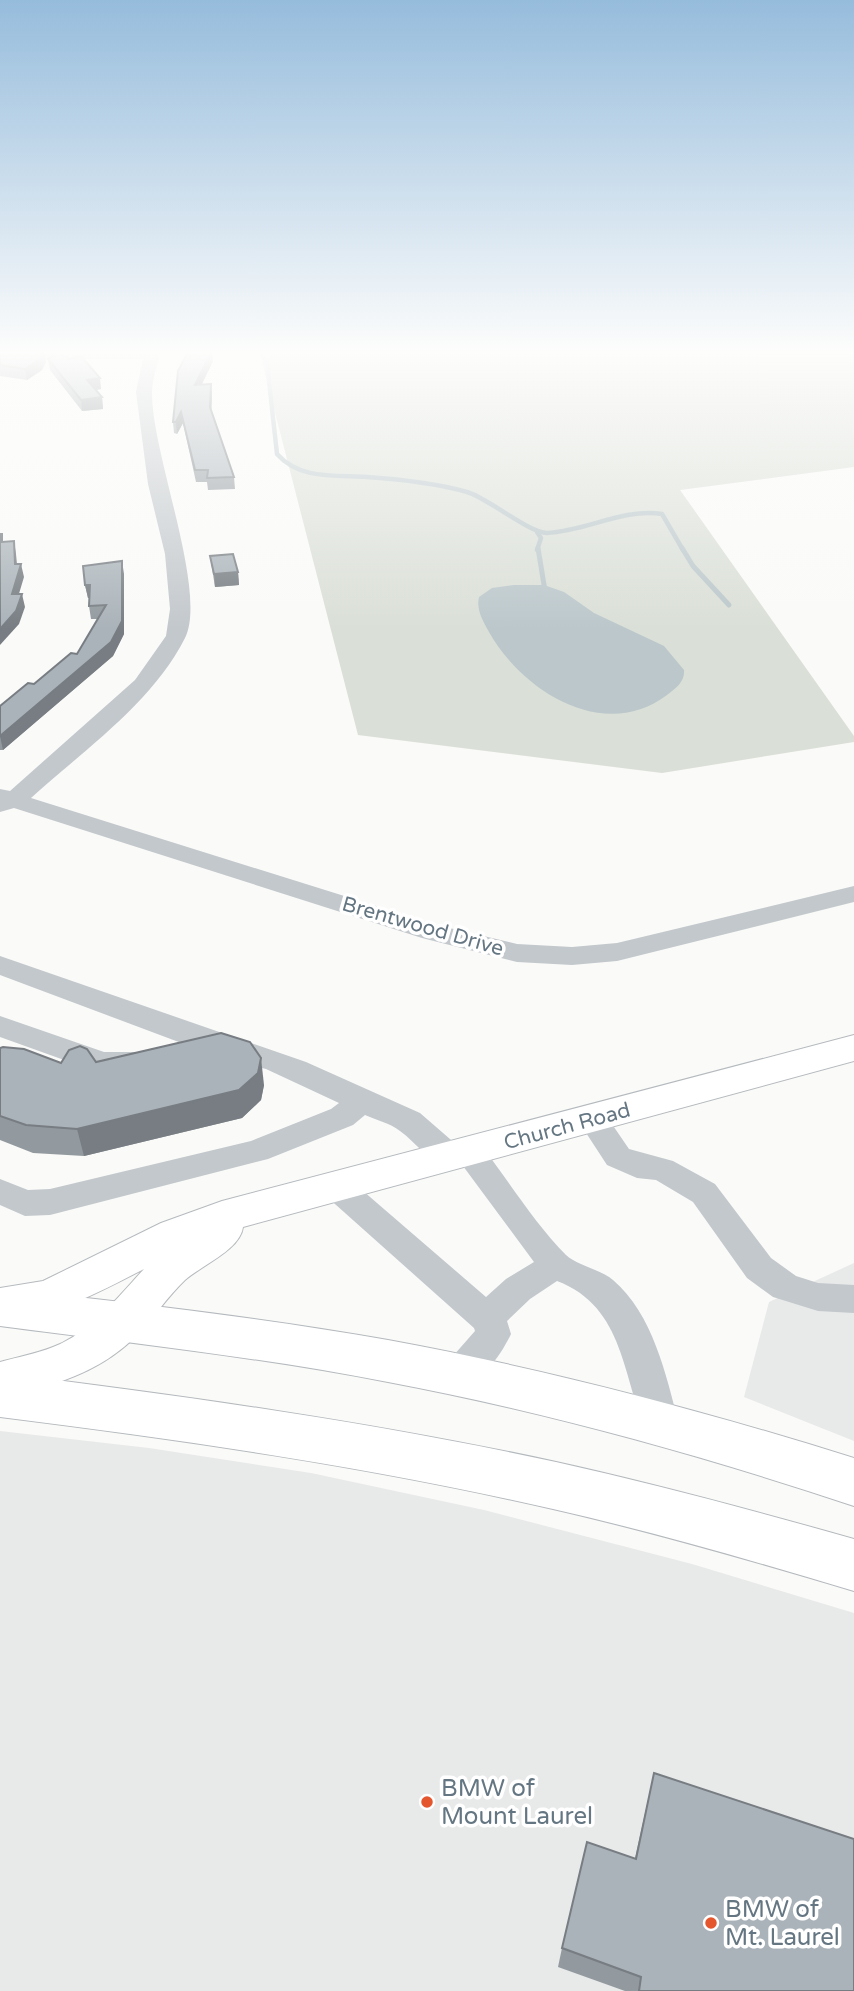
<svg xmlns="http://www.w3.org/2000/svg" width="854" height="1991" viewBox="0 0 854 1991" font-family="'Varela Round',sans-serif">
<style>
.built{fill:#e8e9e9}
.green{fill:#dadfd7}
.water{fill:#bbc7cb}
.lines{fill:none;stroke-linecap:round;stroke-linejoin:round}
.stream-far1{stroke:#bbc7cb;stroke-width:4.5}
.stream{stroke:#bbc7cb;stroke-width:5}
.major-casing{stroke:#b5babe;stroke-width:2}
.highway-casing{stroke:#b4b9bd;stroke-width:2}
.minor{fill:#c3c8cc;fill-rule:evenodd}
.major{fill:#fff;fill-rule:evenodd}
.highway{fill:#fff;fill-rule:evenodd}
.wall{fill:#929a9f}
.shaded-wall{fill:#777d82}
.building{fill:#aab3b9;stroke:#777d82;stroke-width:2}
.poi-dot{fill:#e4572e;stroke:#fff;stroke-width:2.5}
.labels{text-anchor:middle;stroke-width:7;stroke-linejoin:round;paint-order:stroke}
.street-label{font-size:21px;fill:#657683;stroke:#fff}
.near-poi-label{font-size:24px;fill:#657683;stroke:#fff;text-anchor:start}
</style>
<rect width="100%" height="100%" fill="#fafaf8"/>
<g class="built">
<polygon points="854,1263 854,1441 744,1397 769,1302"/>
<polygon points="0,1431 149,1448 311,1473 484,1510 692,1564 854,1613 854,1991 0,1991"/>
</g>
<polygon class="green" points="278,350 854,350 854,467 680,490 854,736 854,742 662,773 358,735 262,362"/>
<path class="water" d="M514,585H544L564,592L594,613L664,646L684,670C685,682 676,688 667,695C604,743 522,691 489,632C483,621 476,610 479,597L492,588Z"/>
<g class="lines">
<g class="stream-far1">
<path d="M259,350L267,363L277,454C300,480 335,475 367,477C396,479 439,484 467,492C488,498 529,533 547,533C587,531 623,508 662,514L683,550"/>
<polyline points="537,532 541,538 537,550"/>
</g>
<g class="stream">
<polyline points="538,548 545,591"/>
<polyline points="682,548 693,566 729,605"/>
</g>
<g class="major-casing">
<path id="major" d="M854,1035V1061L243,1227C240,1250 202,1265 185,1280C168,1296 155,1316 139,1333C100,1374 52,1385 0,1400V1362C17,1357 36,1354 53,1347C90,1333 118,1297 144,1269C96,1294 54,1316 0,1324V1288L43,1281L161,1223L222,1201Z"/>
</g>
<g class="highway-casing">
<g id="highway">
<path d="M0,1288C130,1303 259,1317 388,1340C546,1369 701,1410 854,1458V1506C701,1455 547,1412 388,1382C260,1357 130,1343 0,1326Z"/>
<path d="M0,1373C186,1396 372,1422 556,1462C656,1484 755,1511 854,1539V1591C754,1561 654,1532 553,1509C370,1467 185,1440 0,1417Z"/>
</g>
</g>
<g class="minor">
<path d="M0,350H161C158,364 152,379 152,392C151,452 208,592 185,638C152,703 84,750 31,798L437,925L517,944L572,947L617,943L854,886V902L617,961L572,965L517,962L422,938L14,808L0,812V789L10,791L135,680L166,636L170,609L165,554L148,484L136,392L143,359H0Z"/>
<path d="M0,956L306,1062L420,1113L458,1146L470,1141L481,1145C508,1180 535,1224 566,1255C576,1265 600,1269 613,1280C653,1314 666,1375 679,1424L674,1435L661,1440L648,1435C622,1380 626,1307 557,1281L530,1299L507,1321L511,1334C500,1357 474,1396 446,1386L441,1375L446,1364L475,1331L474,1328L326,1196L321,1187L326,1178L337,1175L348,1178L486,1297L506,1279L534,1262L463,1166C437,1175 420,1145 400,1131C390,1123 376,1120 365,1115L353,1125L268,1159L50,1215L25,1216L0,1205V1179L28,1190L50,1189L251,1141L331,1109L339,1103L266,1069L216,1056L0,975Z"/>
<path d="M0,1016L104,1052H134L144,1055L149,1062L144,1069C128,1074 108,1075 92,1070L0,1037Z"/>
<polygon points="592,1108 603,1111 629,1149 673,1161 715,1184 771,1258 796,1276 818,1283 854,1285 854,1313 818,1311 773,1297 747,1278 693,1202 656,1180 637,1178 607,1165 577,1119 581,1111"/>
</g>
<use href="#major" class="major"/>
<use href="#highway" class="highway"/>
</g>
<g class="wall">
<polygon points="0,350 46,362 42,370 27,380 0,376"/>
<polygon points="212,350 213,361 202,384 211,384 212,395 211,412 234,477 235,489 208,490 207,482 196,482 183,423 177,434 174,433 173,422"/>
<polygon points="48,359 101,389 96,390 102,397 103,409 82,411 50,370"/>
<polygon points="210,556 238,572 239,585 215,587"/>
<polygon points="124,574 124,634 113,656 3,750 0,750 0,706 34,684 77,654 98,619 91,619 89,606 89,598 88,598 85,585"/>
<polygon points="0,1048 61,1063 96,1062 264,1085 261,1100 242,1118 84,1156 33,1153 0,1140"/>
<polygon points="654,1773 854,1991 625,1991 558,1967 562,1948 635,1858"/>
</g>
<g class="shaded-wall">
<polygon points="212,350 213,361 196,396 195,385"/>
<polygon points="44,351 46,362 42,370 27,380 25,369"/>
<polygon points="100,378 101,389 88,391 87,380"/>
<polygon points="211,384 212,395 211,419 210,407"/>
<polygon points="102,397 103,409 82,411 81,400"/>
<polygon points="181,412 183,423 177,434 176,422"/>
<polygon points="14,541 16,554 18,575 21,564 24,577 15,607 12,594 15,564"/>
<polygon points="122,561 124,574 124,634 113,656 3,750 0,736 111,642"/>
<polygon points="238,572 239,585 215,587 214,574"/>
<polygon points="85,585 90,585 92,597 88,598"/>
<polygon points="22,594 25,607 19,624 0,645 0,629"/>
<polygon points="261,1058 264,1085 261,1100 242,1118 84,1156 77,1129"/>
</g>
<g class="building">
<polygon points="0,350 37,350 44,351 40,359 25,369 0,365"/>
<polygon points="189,350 212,350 195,385 211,384 210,407 234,477 207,478 208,470 195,470 181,412 176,422 173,422 178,371"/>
<polygon points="58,351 69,359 81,356 100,378 87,380 102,397 81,400 48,359"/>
<polygon points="0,534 2,534 2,542 14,541 15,564 21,564 12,594 22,594 16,611 0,629"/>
<polygon points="233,554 238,572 214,574 210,556"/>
<polygon points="122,561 122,621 111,642 0,736 0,706 28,683 34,684 71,653 77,654 106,605 89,606 90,585 85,585 83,566"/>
<polygon points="221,1033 250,1042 261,1058 258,1073 239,1090 77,1129 26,1125 0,1116 0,1048 3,1047 24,1049 61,1063 69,1050 80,1046 87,1049 96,1062"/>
<polygon points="654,1773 854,1839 854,1991 639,1991 641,1977 562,1948 587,1842 636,1859"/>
</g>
<linearGradient id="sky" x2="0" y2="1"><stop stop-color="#96bcdc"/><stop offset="0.56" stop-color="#fdfdfc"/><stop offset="1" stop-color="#fdfdfc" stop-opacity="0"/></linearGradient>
<rect width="854" height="629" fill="url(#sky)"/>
<g class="poi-dot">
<circle cx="427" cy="1802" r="7"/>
<circle cx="711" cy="1923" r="7"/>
</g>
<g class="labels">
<g class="street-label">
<text transform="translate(423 926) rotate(16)" y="7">Brentwood Drive</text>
<text transform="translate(567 1126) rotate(-15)" y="7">Church Road</text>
</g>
<g class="near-poi-label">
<text x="441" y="1796">BMW of<tspan x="441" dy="28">Mount Laurel</tspan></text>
<text x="725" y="1917">BMW of<tspan x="725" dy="28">Mt. Laurel</tspan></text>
</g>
</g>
</svg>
